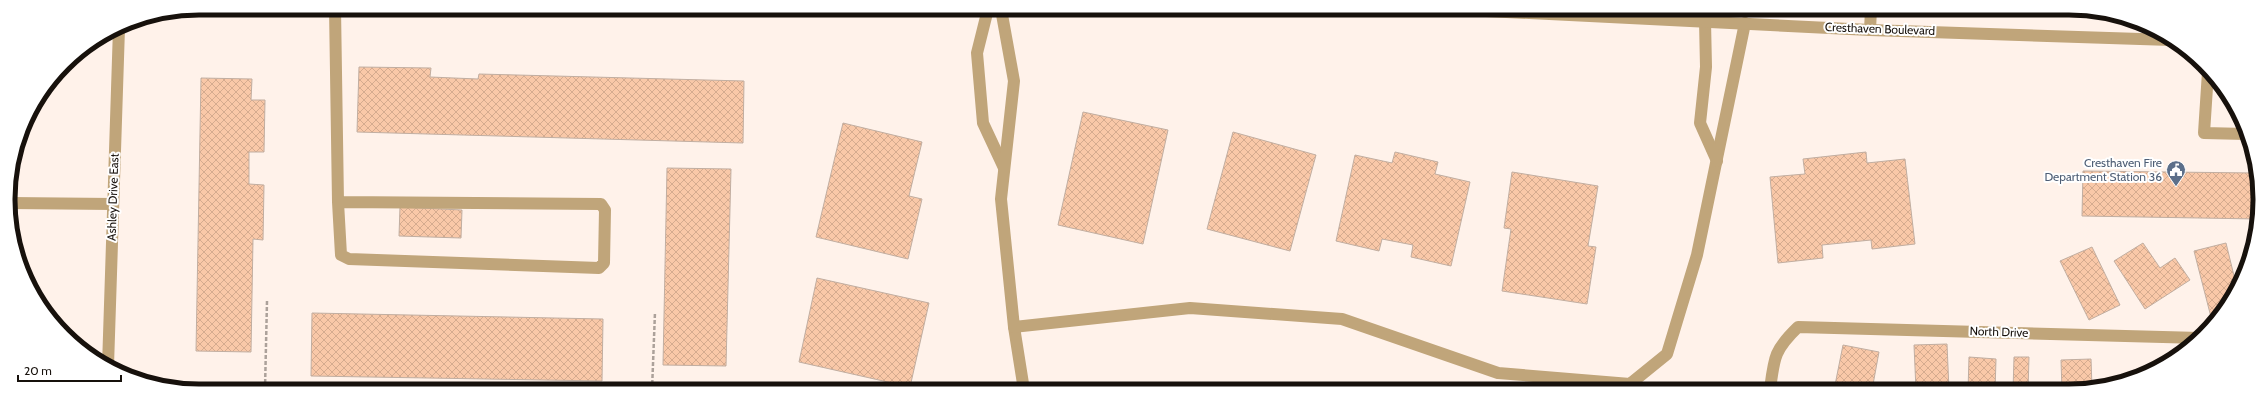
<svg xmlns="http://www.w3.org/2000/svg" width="2268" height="399" viewBox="0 0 2268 399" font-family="Cabin,sans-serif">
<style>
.building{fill:url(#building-cross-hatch);stroke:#c1aea1}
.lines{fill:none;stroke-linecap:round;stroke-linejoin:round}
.path{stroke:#aca19a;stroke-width:2.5;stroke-dasharray:4 2;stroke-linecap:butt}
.service{stroke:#c0a57a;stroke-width:12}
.minor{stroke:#c0a57a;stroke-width:12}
.tertiary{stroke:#c0a57a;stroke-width:12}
.labels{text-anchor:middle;stroke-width:4;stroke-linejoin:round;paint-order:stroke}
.street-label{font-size:12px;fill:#17110c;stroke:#fff}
.service-label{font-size:12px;fill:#4e5e75;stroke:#fff;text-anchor:end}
.rim{fill:none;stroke:#17110c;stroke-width:5}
</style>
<defs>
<pattern id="building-cross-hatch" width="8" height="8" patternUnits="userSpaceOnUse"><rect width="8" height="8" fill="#f9c8a8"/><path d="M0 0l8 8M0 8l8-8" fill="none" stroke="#d5ab8f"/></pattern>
</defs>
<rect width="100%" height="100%" fill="#fff2ea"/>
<g class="building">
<polygon points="359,67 431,68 430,77 478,79 479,74 744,81 743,143 357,132"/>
<polygon points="201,78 252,79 251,100 265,100 264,152 249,152 249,184 264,185 263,240 253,239 251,352 196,351"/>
<polygon points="1083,112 1168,130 1143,244 1058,225"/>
<polygon points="843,123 922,142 909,196 922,199 908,259 816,237"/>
<polygon points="1233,132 1316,155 1290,251 1207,229"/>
<polygon points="1395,152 1438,162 1435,174 1470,182 1451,266 1411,257 1413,245 1382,239 1379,251 1336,241 1355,155 1392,163"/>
<polygon points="1866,152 1867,163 1905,159 1915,244 1872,249 1871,240 1822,245 1823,258 1778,263 1770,177 1805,174 1803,159"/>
<polygon points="667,168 731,169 726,366 663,365"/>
<polygon points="2083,171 2255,173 2258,219 2082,216"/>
<polygon points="1512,172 1598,186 1588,246 1596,247 1587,304 1502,291 1511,229 1504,228"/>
<polygon points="400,207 462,210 461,238 399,236"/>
<polygon points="2143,243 2160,268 2175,258 2190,280 2145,309 2114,261"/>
<polygon points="2226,243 2237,288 2212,321 2194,251"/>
<polygon points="2092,247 2120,305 2089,320 2060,261"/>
<polygon points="817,278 929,303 910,387 799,362"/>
<polygon points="312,313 603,319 602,381 311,376"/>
<polygon points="1947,344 1949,390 1916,390 1914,345"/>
<polygon points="1843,345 1879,352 1872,390 1834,390"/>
<polygon points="1969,357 1996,359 1995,391 1968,391"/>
<polygon points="2014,357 2029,357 2028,391 2013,391"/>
<polygon points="2091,359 2092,388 2081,391 2062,391 2061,360"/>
<polygon points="1353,387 1353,390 1331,390"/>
<rect x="655" y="389" width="70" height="1"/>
</g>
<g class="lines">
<g class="path">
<polyline points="265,389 267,301"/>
<polyline points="652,390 655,312"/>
</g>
<g class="service">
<polyline points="335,8 338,202 341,255 349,259 599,268 604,263 605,210 601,204 338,202"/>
<polyline points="1870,30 1871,9"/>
<polyline points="2208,72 2204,133 2246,134"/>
<polyline points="10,203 113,204"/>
<polyline points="1014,327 1024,390"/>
</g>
<g class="minor">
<polyline points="988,9 977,53 983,123 1004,168"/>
<polyline points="1001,9 1014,81 1001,199 1014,327 1190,308 1342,319 1498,373 1630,384 1667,354 1697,255 1745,23"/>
<polyline points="1705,21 1706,67 1700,123 1717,161"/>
<polyline points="108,366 119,28"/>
<path d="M1770,390C1774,358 1774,350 1798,327L2200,338"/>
</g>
<polyline class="tertiary" points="1446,9 1870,30 2171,40"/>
</g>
<defs>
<g id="civic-pin" transform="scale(1)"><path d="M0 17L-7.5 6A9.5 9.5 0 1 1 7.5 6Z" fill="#5c6f8a" stroke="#fff"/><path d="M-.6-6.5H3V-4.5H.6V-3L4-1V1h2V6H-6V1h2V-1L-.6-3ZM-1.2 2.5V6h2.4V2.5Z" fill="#fff"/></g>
</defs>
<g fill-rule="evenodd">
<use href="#civic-pin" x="2176" y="170"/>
</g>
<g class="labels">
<g class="street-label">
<text transform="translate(1880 29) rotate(2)" y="4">Cresthaven Boulevard</text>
<text transform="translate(113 197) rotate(-88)" y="4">Ashley Drive East</text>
<text transform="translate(1999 332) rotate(2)" y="4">North Drive</text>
</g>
<g class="service-label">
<text x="2162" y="167">Cresthaven Fire<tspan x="2162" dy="14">Department Station 36</tspan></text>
</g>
</g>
<path d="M0 0H2268V399H0ZM199 15H2069A184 184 0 0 1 2253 199V200A184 184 0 0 1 2069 384H199A184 184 0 0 1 15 200V199A184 184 0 0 1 199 15Z" fill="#fff" fill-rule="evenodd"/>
<path class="rim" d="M199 15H2069A184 184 0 0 1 2253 199V200A184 184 0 0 1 2069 384H199A184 184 0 0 1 15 200V199A184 184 0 0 1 199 15Z"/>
<path d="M18 375v6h103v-6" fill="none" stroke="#17110c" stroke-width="2"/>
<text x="24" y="375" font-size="12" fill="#17110c" stroke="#ffffff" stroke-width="3" paint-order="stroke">20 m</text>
</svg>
